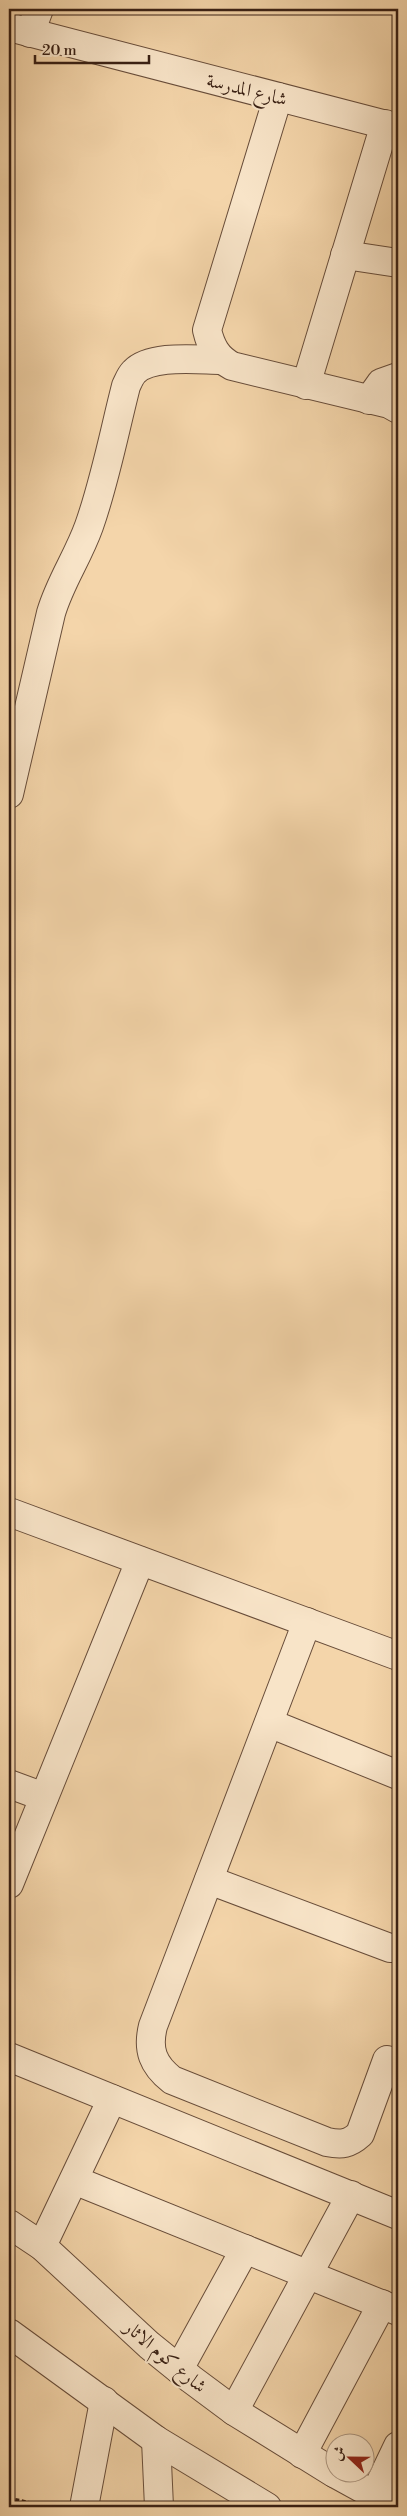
<svg xmlns="http://www.w3.org/2000/svg" width="407" height="2516" viewBox="0 0 407 2516" font-family="'Libre Bodoni',Amiri,serif">
<style>
.lines{fill:none;stroke-linecap:round;stroke-linejoin:round}
.minor-casing{stroke:#684d3a;stroke-width:30}
.path{stroke:#392014;stroke-width:3;stroke-dasharray:4 2.5;stroke-linecap:butt}
.minor{stroke:#f8e4c8;stroke-width:28}
.labels{text-anchor:middle;stroke-width:4;stroke-linejoin:round;paint-order:stroke}
.street-label{font-size:19px;fill:#392014;stroke:#f8e4c8}
</style>
<rect width="100%" height="100%" fill="#f4d5aa"/>
<filter id="stains"><feTurbulence type="fractalNoise" baseFrequency=".004" numOctaves="4"/><feColorMatrix values="0 0 0 0 .2 0 0 0 0 .09 0 0 0 0 .02 0 0 0 .5 -.17"/></filter>
<radialGradient id="worn" r=".72"><stop offset=".6" stop-color="#630" stop-opacity="0"/><stop offset="1" stop-color="#630" stop-opacity=".3"/></radialGradient>
<g class="lines">
<g class="minor-casing">
<g id="minor">
<polyline points="9,27 398,128"/>
<polyline points="30,33 39,9"/>
<path d="M278,97L207,330C211,347 217,358 232,366L389,404L398,409"/>
<polyline points="345,255 398,263"/>
<polyline points="306,385 385,124"/>
<polyline points="369,400 381,383 398,377"/>
<path d="M9,794L51,613C60,582 78,557 89,526C105,481 114,433 126,386C128,382 130,376 134,372C151,354 198,360 222,360"/>
<polyline points="9,1512 398,1656"/>
<path d="M307,1622L153,2026C147,2050 153,2065 172,2080L327,2142C342,2145 349,2144 360,2134L387,2060"/>
<polyline points="269,1723 398,1775"/>
<polyline points="9,1784 44,1797"/>
<polyline points="209,1880 390,1948 398,1948"/>
<polyline points="9,1884 140,1561"/>
<polyline points="9,2057 398,2215"/>
<polyline points="74,2180 398,2311"/>
<polyline points="9,2224 42,2246 149,2345 191,2379 234,2411 334,2473"/>
<polyline points="42,2246 112,2099"/>
<polyline points="9,2333 156,2440 267,2507"/>
<polyline points="179,2369 245,2249"/>
<polyline points="234,2411 351,2195"/>
<polyline points="156,2440 159,2507"/>
<polyline points="302,2454 382,2304"/>
<polyline points="336,2474 396,2507"/>
<polyline points="374,2496 398,2446"/>
<polyline points="84,2507 104,2401"/>
</g>
</g>
<polyline class="path" points="9,2498 50,2507"/>
<use href="#minor" class="minor"/>
</g>
<g class="labels">
<g class="street-label">
<text transform="translate(247 89) rotate(14)" y="7">شارع المدرسة</text>
<text transform="translate(166 2356) rotate(40)" y="7">شارع كوم الاثار</text>
</g>
</g>
<rect width="407" height="2516" fill="none" stroke="#f4d5aa" stroke-width="30"/>
<rect x="10" y="10" width="387" height="2496" fill="none" stroke="#392014" stroke-width="2.5"/>
<rect x="15" y="15" width="377" height="2486" fill="none" stroke="#392014"/>
<g transform="translate(350 2458) rotate(292)"><circle r="24" fill="#f8e4c8" stroke="#ac9680"/>
<path d="M0-4L9 19L0 12L-9 19Z" fill="#8f2418"/>
<text y="-8" font-size="14" font-weight="bold" text-anchor="middle" fill="#392014">ش</text>
</g>
<path d="M35 55v8h114v-8" fill="none" stroke="#392014" stroke-width="2.5"/>
<text x="42" y="55" font-size="15" fill="#392014" stroke="#f8e4c8" stroke-width="4" paint-order="stroke">20 m</text>
<rect width="100%" height="100%" filter="url(#stains)"/>
<rect width="100%" height="100%" fill="url(#worn)"/>
</svg>
